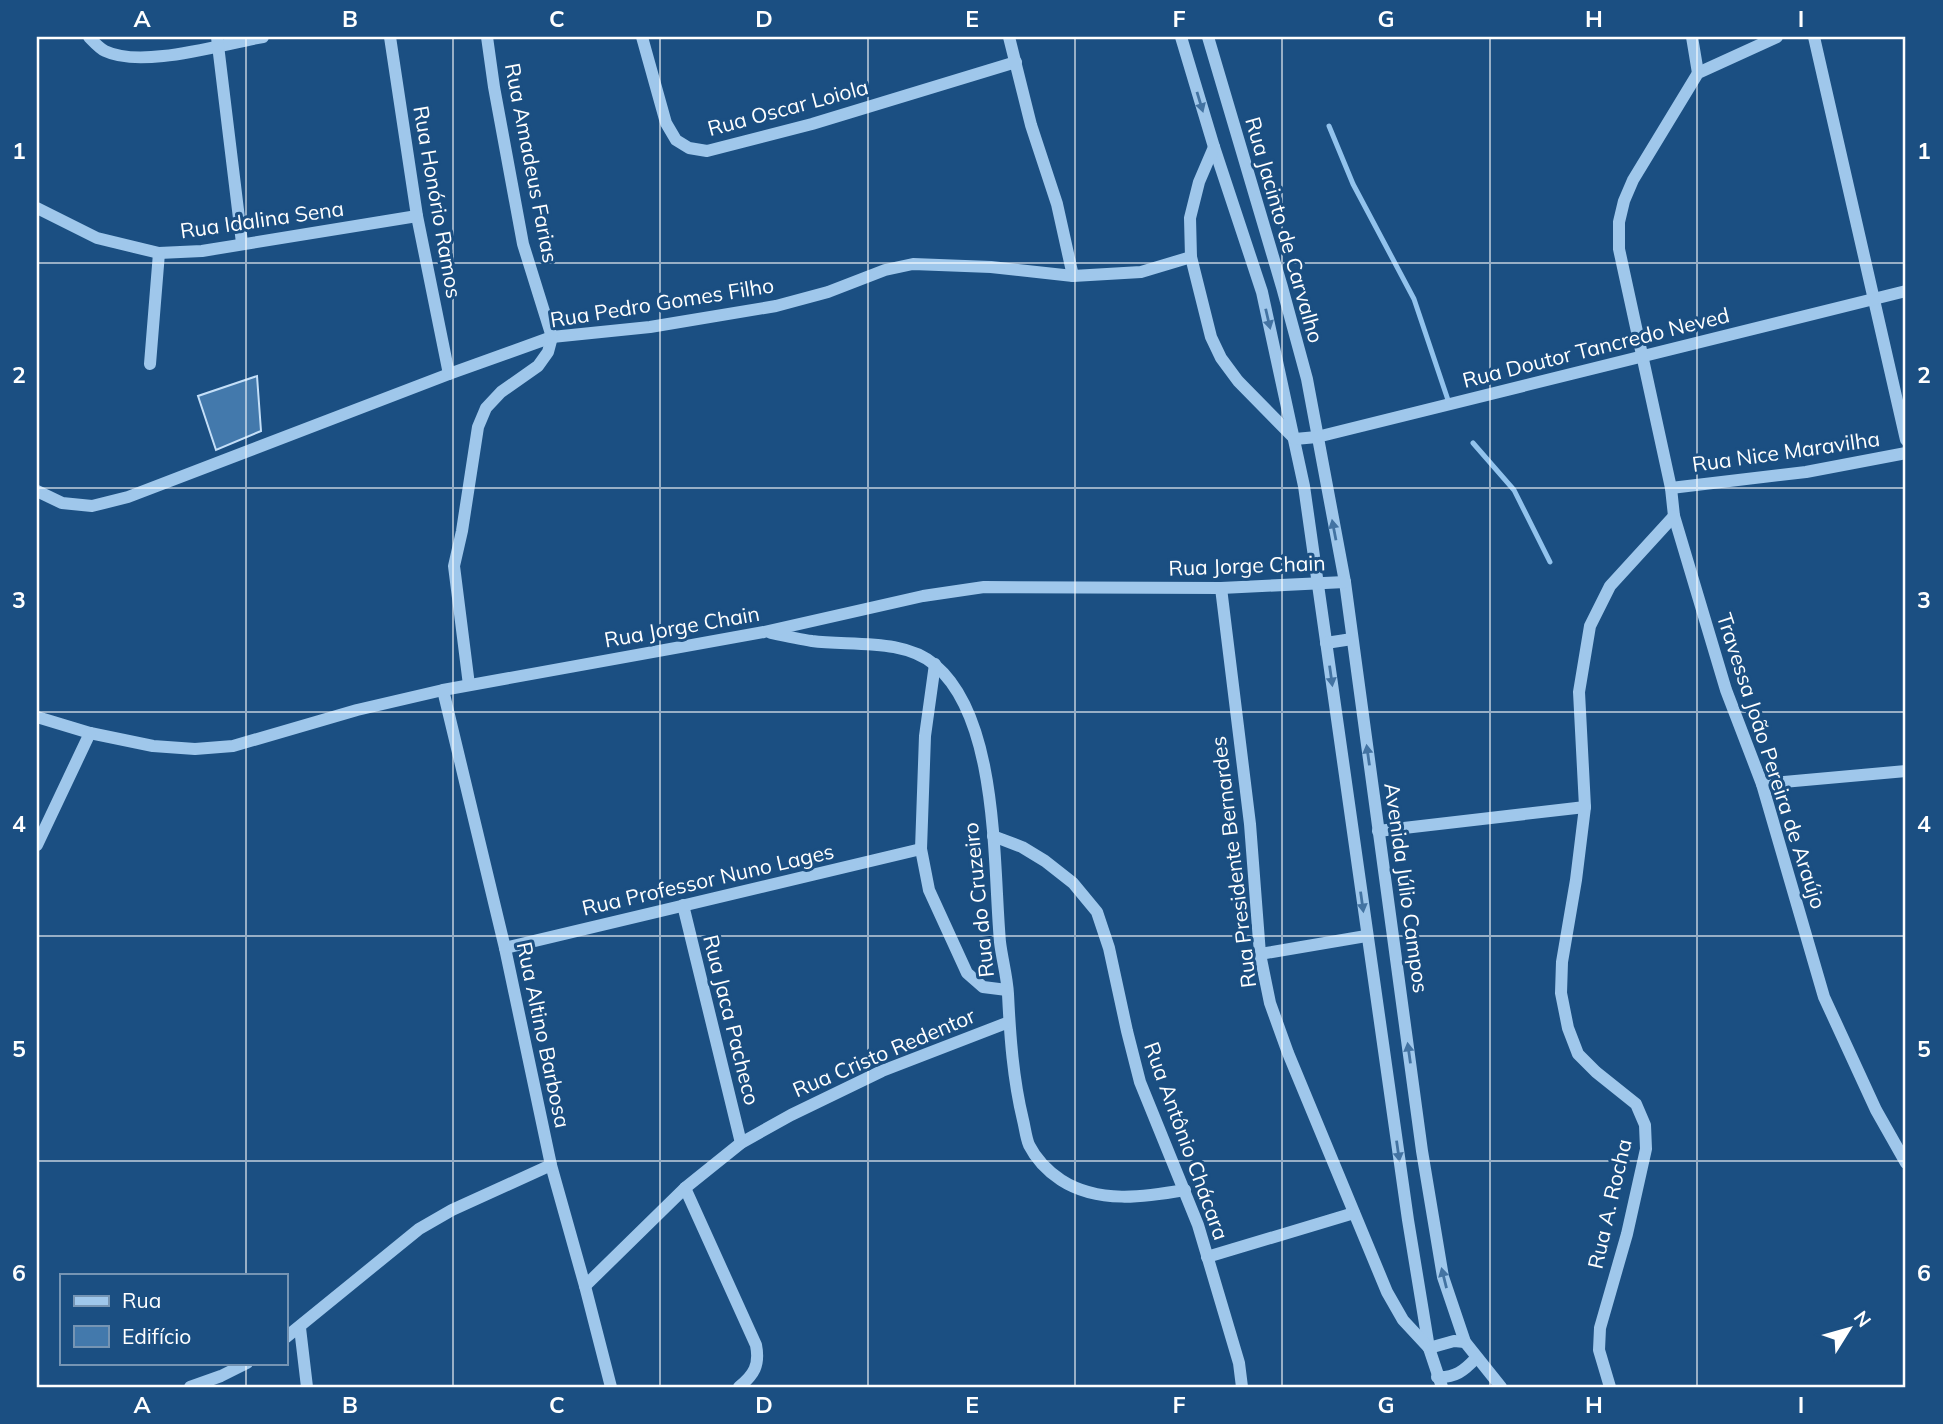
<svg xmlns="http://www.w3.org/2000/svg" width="1943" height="1424" viewBox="0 0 1943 1424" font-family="Mulish,sans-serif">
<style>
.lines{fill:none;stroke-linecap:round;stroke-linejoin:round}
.stream{stroke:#92c3ed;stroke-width:5}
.building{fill:#4379ac;stroke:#c4dff8;stroke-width:2}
.minor{stroke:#9fc7eb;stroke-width:12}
.oneway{fill:#4373a2}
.grid{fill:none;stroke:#fff;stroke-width:2;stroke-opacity:0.55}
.labels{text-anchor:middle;stroke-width:6;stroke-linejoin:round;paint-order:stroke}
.street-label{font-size:21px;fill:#fff;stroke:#1b4f82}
.neatline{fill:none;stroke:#fff;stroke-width:2.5}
.grid-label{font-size:23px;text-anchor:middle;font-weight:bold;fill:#fff}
</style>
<rect width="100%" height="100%" fill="#1b4f82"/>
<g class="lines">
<g class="stream">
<polyline points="1329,126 1353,184 1414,299 1448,400"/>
<polyline points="1473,443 1514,490 1550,562"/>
</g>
</g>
<polygon class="building" points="257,376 261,431 216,450 198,396"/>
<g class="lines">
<g class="minor">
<path d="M89,37C94,42 99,48 105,51C142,69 222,44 263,37"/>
<polyline points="217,37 242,243"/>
<polyline points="390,37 417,216 449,374"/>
<polyline points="642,37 666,123 676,140 689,148 707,151 812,124 1016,62"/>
<polyline points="1009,37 1031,125 1057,204 1073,276"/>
<polyline points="1181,37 1214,147 1262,292 1304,486 1408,1220 1429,1348 1442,1387"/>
<polyline points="1208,37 1282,287 1307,379 1345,582 1422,1151 1443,1277 1465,1342 1501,1387"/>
<polyline points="1692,37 1698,73"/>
<polyline points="1777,37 1698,73 1633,180 1624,201 1619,222 1619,249 1671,488 1674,516 1726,690 1762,784 1824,997 1876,1110 1906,1163"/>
<polyline points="1814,37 1906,440"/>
<polyline points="1214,147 1199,182 1190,218 1191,257 1211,337 1221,358 1238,381 1294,438"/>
<polyline points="37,208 97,238 159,253 202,251 417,216"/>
<polyline points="150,364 159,253"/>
<polyline points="1295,439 1317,437 1906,291"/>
<polyline points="1671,488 1806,472 1906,453"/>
<polyline points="37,491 62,503 92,506 128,497 449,374 552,337 650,327 776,306 828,292 885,270 913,264 991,267 1073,276 1141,272 1191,257"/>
<polyline points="1221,588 1250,824 1260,954 1270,1003 1288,1053 1387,1292 1403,1320 1429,1348"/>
<path d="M771,633C785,636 799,639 812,641C851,646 904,638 935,665C999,719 993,863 1000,942C1002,959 1007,976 1008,994C1010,1036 1013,1079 1023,1120C1025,1128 1026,1138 1029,1145C1036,1159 1049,1172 1061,1180C1098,1204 1145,1197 1185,1190"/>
<polyline points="1326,643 1352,639"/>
<polyline points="935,664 925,736 921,849 929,890 967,973 983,987 1007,990"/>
<polyline points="469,685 454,566 462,531 478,427 486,408 501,392 538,366 548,352 552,337 523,244 494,87 487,37"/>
<polyline points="443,690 505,948 551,1165 585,1286 611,1387"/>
<polyline points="37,717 90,733 153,746 195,749 233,746 357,710 443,690 764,632 923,596 984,587 1221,588 1345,582"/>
<polyline points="1762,784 1906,771"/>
<polyline points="1378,831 1585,807"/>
<polyline points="993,836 1022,847 1045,861 1073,883 1097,912 1109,948 1127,1031 1140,1082 1198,1225 1239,1363 1242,1387"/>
<polyline points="37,845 90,733"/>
<polyline points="683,905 741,1143"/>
<polyline points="505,948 921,849"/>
<polyline points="1260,954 1366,936"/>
<path d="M685,1188L756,1345C760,1365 754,1375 739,1387"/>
<polyline points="1207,1257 1354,1213"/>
<polyline points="585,1286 685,1188 741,1143 791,1115 882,1071 1009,1022"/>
<polyline points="300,1328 307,1387"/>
<polyline points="285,1338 419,1229 452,1210 551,1165"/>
<polyline points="1429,1348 1454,1341 1465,1342"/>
<path d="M1437,1377C1455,1378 1464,1371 1476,1358"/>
<polyline points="190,1387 221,1376 247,1363"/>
<polyline points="1610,1387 1599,1350 1600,1328 1627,1234 1646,1149 1645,1125 1636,1104 1596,1072 1578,1054 1568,1028 1561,993 1562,962 1576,880 1585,807 1579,692 1590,626 1610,586 1674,516"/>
</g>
</g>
<defs><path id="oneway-solid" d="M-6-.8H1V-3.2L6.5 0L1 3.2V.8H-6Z" transform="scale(1.75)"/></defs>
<g class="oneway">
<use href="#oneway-solid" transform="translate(1200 102) rotate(73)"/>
<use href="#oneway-solid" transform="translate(1268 319) rotate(77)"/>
<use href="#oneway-solid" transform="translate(1334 530) rotate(-101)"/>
<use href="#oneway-solid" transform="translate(1331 676) rotate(82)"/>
<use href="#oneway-solid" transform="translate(1368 755) rotate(-98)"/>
<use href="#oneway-solid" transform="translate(1362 902) rotate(82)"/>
<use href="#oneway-solid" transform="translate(1409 1053) rotate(-98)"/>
<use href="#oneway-solid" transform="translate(1398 1151) rotate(82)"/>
<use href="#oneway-solid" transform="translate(1444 1278) rotate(-104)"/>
</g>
<path class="grid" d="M246,37V1275M453,37V1387M660,37V1387M868,37V1387M1075,37V1387M1282,37V1387M1490,37V1387M1697,37V1387M37,263H1906M37,488H1906M37,712H1906M37,936H1906M37,1161H1906M246,1363V1387"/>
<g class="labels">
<g class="street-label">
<text transform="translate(788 108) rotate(-15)" y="7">Rua Oscar Loiola</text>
<text transform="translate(531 163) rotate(79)" y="7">Rua Amadeus Farias</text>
<text transform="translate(437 202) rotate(80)" y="7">Rua Honório Ramos</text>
<text transform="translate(262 220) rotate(-8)" y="7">Rua Idalina Sena</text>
<text transform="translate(1284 230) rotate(74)" y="7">Rua Jacinto de Carvalho</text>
<text transform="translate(662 303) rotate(-9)" y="7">Rua Pedro Gomes Filho</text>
<text transform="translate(1596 348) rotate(-14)" y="7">Rua Doutor Tancredo Neved</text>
<text transform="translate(1786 452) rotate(-8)" y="7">Rua Nice Maravilha</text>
<text transform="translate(1247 566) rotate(-2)" y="7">Rua Jorge Chain</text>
<text transform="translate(682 627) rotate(-10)" y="7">Rua Jorge Chain</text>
<text transform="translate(1771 761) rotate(72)" y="7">Travessa João Pereira de Araújo</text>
<text transform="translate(1234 862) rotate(-97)" y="7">Rua Presidente Bernardes</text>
<text transform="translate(708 880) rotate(-13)" y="7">Rua Professor Nuno Lages</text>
<text transform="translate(1406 888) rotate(82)" y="7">Avenida Júlio Campos</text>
<text transform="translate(979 900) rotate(-96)" y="7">Rua do Cruzeiro</text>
<text transform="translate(731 1020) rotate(76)" y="7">Rua Jaca Pacheco</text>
<text transform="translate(543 1035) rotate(78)" y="7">Rua Altino Barbosa</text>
<text transform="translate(884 1053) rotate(-23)" y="7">Rua Cristo Redentor</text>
<text transform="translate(1186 1141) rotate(70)" y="7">Rua Antônio Chácara</text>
<text transform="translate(1610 1204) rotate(-77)" y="7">Rua A. Rocha</text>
</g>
</g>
<rect width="1943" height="1424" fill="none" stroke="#1b4f82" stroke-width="77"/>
<rect x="60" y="1274" width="228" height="91" fill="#1b4f82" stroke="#7695b4" stroke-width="2"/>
<rect x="74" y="1296" width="35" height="10" fill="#9fc7eb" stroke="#7695b4" stroke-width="2"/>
<text x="122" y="1308" font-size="21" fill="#ffffff">Rua</text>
<rect x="74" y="1326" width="35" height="21" fill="#4379ac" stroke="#7695b4" stroke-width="2"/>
<text x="122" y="1344" font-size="21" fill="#ffffff">Edifício</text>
<g transform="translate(1849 1329) rotate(53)" stroke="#1b4f82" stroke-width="5" paint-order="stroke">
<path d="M0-5L12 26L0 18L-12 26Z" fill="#ffffff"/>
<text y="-10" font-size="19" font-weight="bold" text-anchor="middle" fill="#ffffff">N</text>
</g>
<rect x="38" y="38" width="1866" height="1348" class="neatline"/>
<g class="grid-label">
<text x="142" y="27">A</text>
<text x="350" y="27">B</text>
<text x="557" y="27">C</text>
<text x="764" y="27">D</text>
<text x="972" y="27">E</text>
<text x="1179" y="27">F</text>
<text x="1386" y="27">G</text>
<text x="1594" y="27">H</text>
<text x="1801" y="27">I</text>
<text x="19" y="159">1</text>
<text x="1924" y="159">1</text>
<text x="19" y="383">2</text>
<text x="1924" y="383">2</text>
<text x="19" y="608">3</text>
<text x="1924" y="608">3</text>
<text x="19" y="832">4</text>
<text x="1924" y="832">4</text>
<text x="19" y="1057">5</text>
<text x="1924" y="1057">5</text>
<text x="19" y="1281">6</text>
<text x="1924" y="1281">6</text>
<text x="142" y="1413">A</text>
<text x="350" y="1413">B</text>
<text x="557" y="1413">C</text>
<text x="764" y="1413">D</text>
<text x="972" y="1413">E</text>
<text x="1179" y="1413">F</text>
<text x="1386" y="1413">G</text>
<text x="1594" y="1413">H</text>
<text x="1801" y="1413">I</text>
</g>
</svg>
